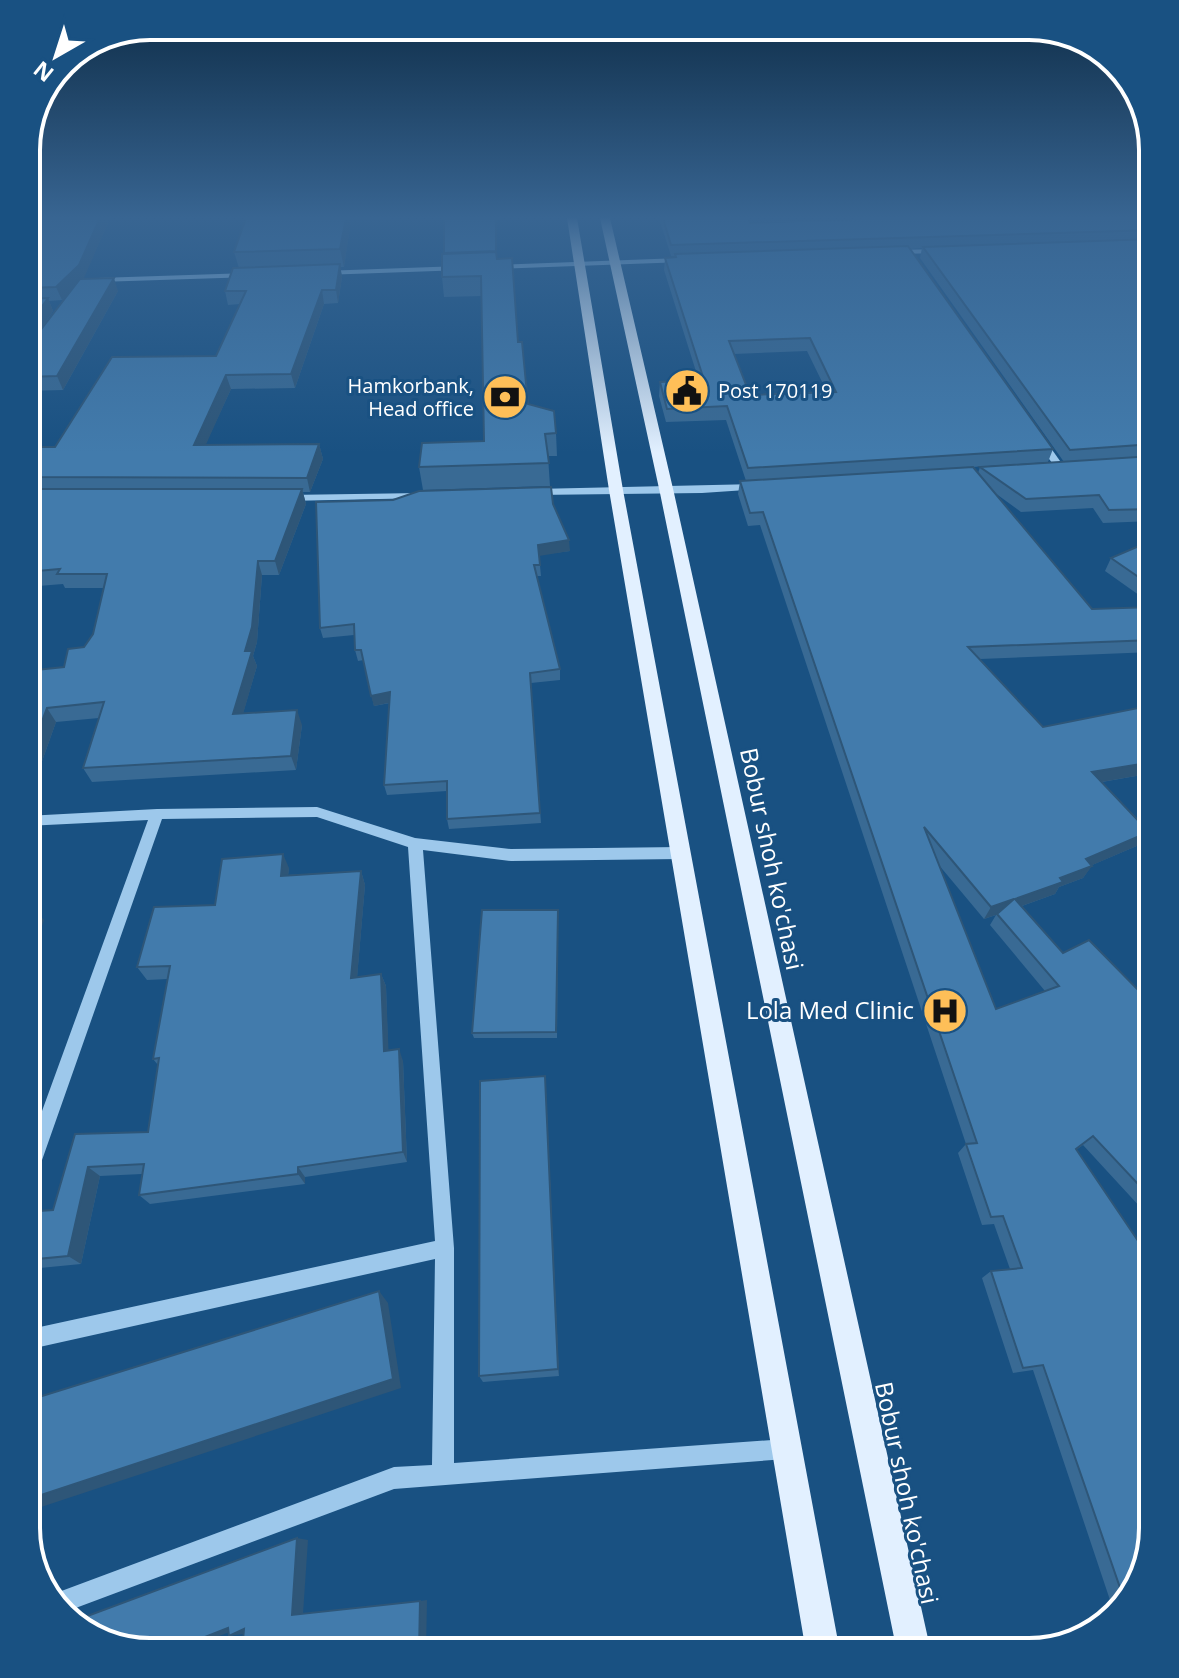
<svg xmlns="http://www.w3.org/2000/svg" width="1179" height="1678" viewBox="0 0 1179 1678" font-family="'Open Sans',sans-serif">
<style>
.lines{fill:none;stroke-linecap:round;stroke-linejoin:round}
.minor{fill:#9dc8eb;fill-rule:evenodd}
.major{fill:#e2f0ff;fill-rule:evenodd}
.wall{fill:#396a94;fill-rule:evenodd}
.shaded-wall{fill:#2e5678}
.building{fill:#427bac;stroke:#2e5678;stroke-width:2;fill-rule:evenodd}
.labels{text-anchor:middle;stroke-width:6;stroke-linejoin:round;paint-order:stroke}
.far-poi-label{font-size:20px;fill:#fff;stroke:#195182;text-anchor:end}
.street-label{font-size:24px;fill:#fff;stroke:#195182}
.poi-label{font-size:24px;fill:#fff;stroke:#195182;text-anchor:end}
.rim{fill:none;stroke:#fff;stroke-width:4}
</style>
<rect width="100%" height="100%" fill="#195182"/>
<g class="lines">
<g class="minor">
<polygon points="941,249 945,251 944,253 894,254 890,252 894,250"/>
<polygon points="681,258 684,258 684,262 494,269 490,267 494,265"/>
<polygon points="461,266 464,266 464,270 322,275 318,273 322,271"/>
<polygon points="249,273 252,273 252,277 98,282 94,280 98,278"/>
<polygon points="1037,437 1043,437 1065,468 1063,470 1057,470 1035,439"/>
<polygon points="757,484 761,485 761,489 702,493 535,495 530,492 535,489"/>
<polygon points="422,493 426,494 426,498 287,501 282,498 287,495"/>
<polygon points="317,807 415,838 511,849 681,847 686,849 688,853 686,857 681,859 511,861 423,850 454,1248 454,1463 786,1439 793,1442 796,1449 793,1456 786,1459 394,1489 65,1612 48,1596 394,1467 432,1465 435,1259 26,1350 26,1330 435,1241 408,847 317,817 162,819 35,1180 32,1186 26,1189 26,1155 148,820 26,826 26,816 157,809"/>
</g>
<g class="major">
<polygon points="567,218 577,218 623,490 840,1652 806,1652 609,490"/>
<polygon points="600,218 610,218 674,493 931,1652 897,1652 660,493"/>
</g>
</g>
<g class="wall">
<path d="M26,218H110L83,279L118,291L63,390L26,391ZM70,292L41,330L53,311L49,301L62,300Z"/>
<polygon points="246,218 394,218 351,220 344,267 340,267 342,277 338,303 324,304 295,388 231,389 205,445 319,444 323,459 310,492 303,492 306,504 279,575 262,575 257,642 253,656 257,666 243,713 302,725 296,770 92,782 83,768 99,718 56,722 26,806 26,671 64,667 84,647 93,634 104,588 65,588 63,584 26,587 26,447 55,447 216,356 240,304 228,305 225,291 239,268 234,252"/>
<polygon points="441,218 496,218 497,259 518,342 528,404 556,433 557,456 548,456 550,486 423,490 419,467 484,441 482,296 444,297 442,277 444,219 441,219"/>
<path d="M659,218H748L750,223L1153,218V521L1103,523L1093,508L1021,512L995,493L1092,609L1153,607V652L980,659L1043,727L1153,729V773L1102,782L1149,832L1139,845L1092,865L1083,878L1059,887L1055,894L1022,906L1063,953L1147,999L1153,995V1221L1083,1145L1076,1150L1136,1590L1114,1612L1033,1370L1013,1373L982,1278L991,1271L1010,1269L994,1224L982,1225L958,1153L966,1144L760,525L748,526L738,494L740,481H746L726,420L666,422L659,396L660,382L699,381L664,270L665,258L674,257V256H671ZM922,248L920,258L1064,462L980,467L978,473L973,467L1048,462L1053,449L910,249ZM807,351L827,392L750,395L734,354ZM938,864L984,919L996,915L990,925L1045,991L996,1009Z"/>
<polygon points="553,504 570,551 539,555 541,576 536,576 560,669 560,680 531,683 541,823 449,829 447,819 447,791 387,795 384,785 390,703 374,706 364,660 358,661 355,650 354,635 323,638 320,628"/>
<polygon points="1153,540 1153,605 1105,571 1111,558"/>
<polygon points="289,868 288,875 361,871 365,885 357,977 381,974 386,986 388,1051 403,1061 407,1162 305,1177 305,1184 150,1204 139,1195 142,1174 100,1176 81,1264 40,1268 26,1260 53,1210 75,1134 148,1132 158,1065 153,1059 168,979 147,980 137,967 215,905"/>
<polygon points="558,910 557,1038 474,1038 472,1033"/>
<polygon points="546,1091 559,1376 483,1382 479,1376"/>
</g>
<g class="shaded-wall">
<polygon points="100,218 110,218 84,278 62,300 56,287"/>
<polygon points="346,218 351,218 351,220 344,267 340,249"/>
<polygon points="340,264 342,277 338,303 336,290"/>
<polygon points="114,278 118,291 63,390 57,376"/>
<polygon points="322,290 324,304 295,388 291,374"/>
<polygon points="48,298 53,311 26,351 26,329"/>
<polygon points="226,375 231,389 199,460 194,445"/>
<polygon points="319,444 323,459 310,492 307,478"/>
<polygon points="302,489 306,504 279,575 275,561"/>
<polygon points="569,540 570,551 539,556 538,545"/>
<polygon points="258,561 262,575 257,642 253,656 257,666 239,728 233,714 245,651"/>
<polygon points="390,692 393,702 374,706 371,696"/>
<polygon points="47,708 56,722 26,806 26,764"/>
<polygon points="297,710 302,725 296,770 291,756"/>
<polygon points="1153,762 1153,773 1084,785 1092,772"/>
<polygon points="1149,832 1139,845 1083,869 1092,866 1083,878 1059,887 1055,894 1008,911 1015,899 1060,878 1086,859"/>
<polygon points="283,854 289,868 287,889 281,876"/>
<polygon points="361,871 365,885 356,991 351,978"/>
<polygon points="1014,899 1007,911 984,919 991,907"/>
<polygon points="38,913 44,920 28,968 26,966 26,949"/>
<polygon points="32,961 38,968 28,998 26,995 26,979"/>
<polygon points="381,974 386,986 389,1063 384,1051"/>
<polygon points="399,1049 403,1061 407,1162 403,1152"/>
<polygon points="545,1076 546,1091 559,1376 558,1369"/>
<polygon points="88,1167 100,1176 81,1264 68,1256"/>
<polygon points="298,1167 305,1177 305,1184 298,1174"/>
<polygon points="379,1291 388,1303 401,1388 26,1512 26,1500"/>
<polygon points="297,1538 308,1540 303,1614 292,1615"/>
<polygon points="427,1600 426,1652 419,1652 420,1601"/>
<polygon points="243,1627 177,1652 167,1652 228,1628"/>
<polygon points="244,1629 243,1634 229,1636"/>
</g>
<g class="building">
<polygon points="26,218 100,218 79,265 56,287 26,288"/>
<polygon points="246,218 346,218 340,249 234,252"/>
<polygon points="444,218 496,218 496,251 444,253"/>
<polygon points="663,218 748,218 750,223 893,218 1153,218 1153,230 671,245"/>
<polygon points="1153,239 1153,444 1070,450 923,247"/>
<path d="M908,246L1053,449L748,468L727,406L667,409L660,382L704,380L665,258L676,257L675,254ZM810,338L836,392L750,395L729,341Z"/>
<polygon points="496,252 497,259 512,258 518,342 522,342 528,404 554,411 556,433 545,434 549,463 419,467 422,443 484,441 481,276 442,277 442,254"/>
<polygon points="340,264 336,290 322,290 291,374 226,375 194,445 319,444 307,478 26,477 26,447 55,447 112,357 216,356 246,291 225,291 233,268"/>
<polygon points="114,278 57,376 26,377 26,349 80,279"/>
<polygon points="48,298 26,329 26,299"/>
<polygon points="1153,456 1153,509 1109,510 1099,495 1026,499 980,467"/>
<path d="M973,467L1092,609L1153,607V640L968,647L1043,727L1138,708L1153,729V762L1092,772L1149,832L1086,859L1092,866L1060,878L1063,882L1015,899L1063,953L1089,940L1147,999L1153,995V1200L1093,1136L1076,1149L1153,1263V1529L1136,1590L1125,1602L1043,1365L1023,1368L991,1271L1022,1268L1003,1216L991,1217L966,1144L977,1143L763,512L750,513L740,481ZM924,827L991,907L1014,899L997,914L1059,986L996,1009Z"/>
<polygon points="551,487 553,504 569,540 538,545 540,565 534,565 560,669 530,673 540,813 447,819 447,781 384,785 390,692 371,696 361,650 355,650 354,624 320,628 316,502 393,500 419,491"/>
<polygon points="26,489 302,489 275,561 258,561 252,627 245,651 252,651 233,714 297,710 291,756 83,768 104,702 47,708 26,764 26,671 64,667 68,649 84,647 93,634 107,574 57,574 60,569 26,572"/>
<polygon points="1153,540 1153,587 1111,558"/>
<polygon points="283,854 281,876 361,871 351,978 381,974 384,1051 399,1049 403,1152 298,1167 298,1174 139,1195 144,1164 88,1167 68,1256 26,1260 39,1211 53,1210 75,1134 148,1132 159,1058 153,1059 170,966 137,967 154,907 215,905 222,859"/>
<polygon points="482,910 558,910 556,1032 472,1033"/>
<polygon points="38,913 26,949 26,914"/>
<polygon points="32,961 26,979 26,962"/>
<polygon points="545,1076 558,1369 479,1376 480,1081"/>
<polygon points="379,1291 393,1379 26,1500 26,1401"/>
<polygon points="297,1538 292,1615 420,1601 419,1652 242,1652 244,1629 229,1636 228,1628 167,1652 142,1652 88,1635 74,1621"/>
</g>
<linearGradient id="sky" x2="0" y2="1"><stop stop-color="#0e2d48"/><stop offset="0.48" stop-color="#386592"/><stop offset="1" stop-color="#386592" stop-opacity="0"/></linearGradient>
<rect width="1179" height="453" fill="url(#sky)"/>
<defs>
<g id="civic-disc" transform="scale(2.3)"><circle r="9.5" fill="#febf58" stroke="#195182"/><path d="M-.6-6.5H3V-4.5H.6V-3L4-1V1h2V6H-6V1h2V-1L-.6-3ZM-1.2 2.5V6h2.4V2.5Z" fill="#111"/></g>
<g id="bank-disc" transform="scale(2.3)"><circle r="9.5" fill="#febf58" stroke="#195182"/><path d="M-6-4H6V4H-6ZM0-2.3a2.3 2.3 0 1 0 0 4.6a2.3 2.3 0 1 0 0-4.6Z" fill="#111"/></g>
<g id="hospital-disc" transform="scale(2.3)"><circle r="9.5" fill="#febf58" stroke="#195182"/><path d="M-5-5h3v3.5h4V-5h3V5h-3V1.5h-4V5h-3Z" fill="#111"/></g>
</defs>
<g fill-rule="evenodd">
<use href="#civic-disc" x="687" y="391"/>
<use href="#bank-disc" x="505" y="397"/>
<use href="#hospital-disc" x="945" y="1011"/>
</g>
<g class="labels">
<g class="far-poi-label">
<text x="474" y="393">Hamkorbank,<tspan x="474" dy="23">Head office</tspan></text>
<text x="718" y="398" text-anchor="start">Post 170119</text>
</g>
<g class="street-label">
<text transform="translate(771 859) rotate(78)" y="8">Bobur shoh ko'chasi</text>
<text transform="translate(906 1493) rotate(78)" y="8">Bobur shoh ko'chasi</text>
</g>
<g class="poi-label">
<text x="914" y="1019">Lola Med Clinic</text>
</g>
</g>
<path d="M0 0H1179V1678H0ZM150 40H1029A110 110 0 0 1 1139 150V1528A110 110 0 0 1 1029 1638H150A110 110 0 0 1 40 1528V150A110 110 0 0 1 150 40Z" fill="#195182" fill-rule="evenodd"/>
<path class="rim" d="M150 40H1029A110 110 0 0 1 1139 150V1528A110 110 0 0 1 1029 1638H150A110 110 0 0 1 40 1528V150A110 110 0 0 1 150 40Z"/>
<g transform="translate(56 56) rotate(219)" stroke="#195182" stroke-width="6" paint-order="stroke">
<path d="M0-6L14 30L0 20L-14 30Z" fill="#ffffff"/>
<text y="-12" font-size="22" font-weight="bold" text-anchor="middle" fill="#ffffff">N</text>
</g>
</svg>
